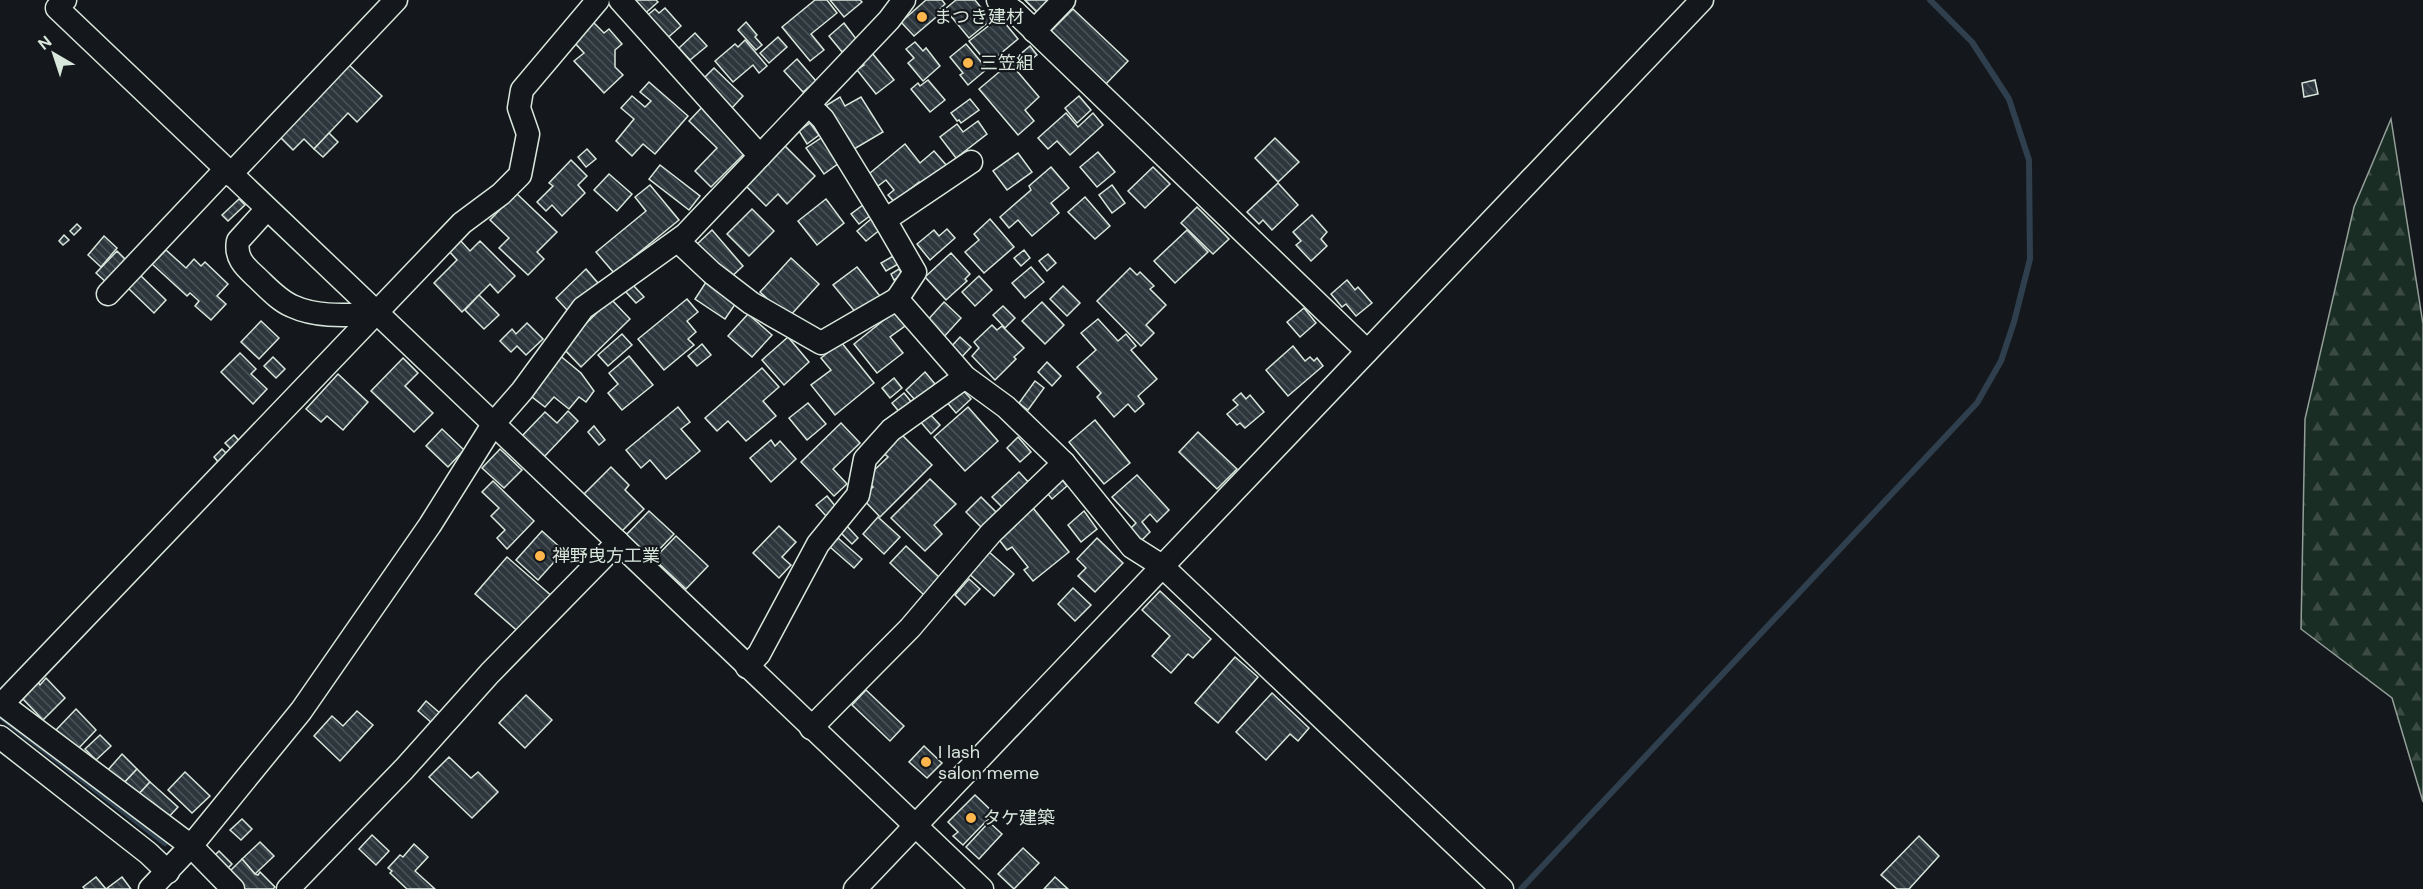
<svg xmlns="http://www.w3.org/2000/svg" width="2423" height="889" viewBox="0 0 2423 889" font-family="'DM Sans','Noto Sans JP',sans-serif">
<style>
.forest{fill:url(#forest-firs);stroke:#939e99;stroke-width:1.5}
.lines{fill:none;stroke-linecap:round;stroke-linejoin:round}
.stream{stroke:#2f3f4d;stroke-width:6}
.building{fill:url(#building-back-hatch);stroke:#d8e6dc;stroke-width:1.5}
.minor-casing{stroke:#d8e6dc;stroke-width:25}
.minor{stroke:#14181c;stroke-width:22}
.poi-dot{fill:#ffb74d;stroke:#14181c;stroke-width:2}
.labels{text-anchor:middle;stroke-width:4.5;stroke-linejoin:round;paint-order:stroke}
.poi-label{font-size:18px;fill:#d8e6dc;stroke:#14181c;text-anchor:start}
</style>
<defs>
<pattern id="forest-firs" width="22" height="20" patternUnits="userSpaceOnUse" patternTransform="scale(1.5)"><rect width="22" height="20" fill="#1a2d24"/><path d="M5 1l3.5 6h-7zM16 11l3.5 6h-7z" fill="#3b4b43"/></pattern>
<pattern id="building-back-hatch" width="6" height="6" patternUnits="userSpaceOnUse" patternTransform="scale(1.5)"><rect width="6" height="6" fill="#2c363c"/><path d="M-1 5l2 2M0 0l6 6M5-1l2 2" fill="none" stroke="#4a5358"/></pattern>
</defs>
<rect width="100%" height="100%" fill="#14181c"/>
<polygon class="forest" points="2391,119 2423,324 2423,802 2392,698 2301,629 2305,419 2354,207"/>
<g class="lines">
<g class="stream">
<polyline points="0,716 165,843"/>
<polyline points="1521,889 1977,403 2001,361 2014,322 2030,259 2029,160 2009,99 1972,42 1930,0"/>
</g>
</g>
<g class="building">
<polygon points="625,0 656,0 658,2 640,18"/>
<polygon points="815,0 827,0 837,13 811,34 824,50 810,61 782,27"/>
<polygon points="830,0 860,0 862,2 844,17"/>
<polygon points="926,0 942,0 945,4 940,9 942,12 914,36 901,22"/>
<polygon points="956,0 975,0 991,20 969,38 945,9"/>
<polygon points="1025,0 1048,0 1037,12"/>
<polygon points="1025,0 1048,0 1037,12"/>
<polygon points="665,8 681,26 664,41 644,18 655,9 659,13"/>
<polygon points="1073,9 1128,61 1105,85 1050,32"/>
<polygon points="1000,17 1018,39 988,64 969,41"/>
<polygon points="593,22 604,33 609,29 622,44 615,50 615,67 623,75 604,93 574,61 584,53 573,41"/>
<polygon points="746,22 757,35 755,37 762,45 756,50 738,30"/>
<polygon points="844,23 857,40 842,52 829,36"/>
<polygon points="695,33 707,46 690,60 679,48"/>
<polygon points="778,37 787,47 769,63 760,53"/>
<polygon points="745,40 767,66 759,73 753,65 733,82 715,61 735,44 738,47"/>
<polygon points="915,42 923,51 926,48 940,66 923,81 908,63 914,58 906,49"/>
<polygon points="966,44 987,69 968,85 960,75 963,73 950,57"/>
<polygon points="1030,46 1037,55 1017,71 1039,97 1025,110 1034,121 1018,135 979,89"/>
<polygon points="872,53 894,80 876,94 857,70 864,65 861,61"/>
<polygon points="797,59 816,81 803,92 784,71"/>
<polygon points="345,61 382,96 357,122 348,113 314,149 304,139 293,150 276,133"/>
<polygon points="714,68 743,96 732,108 703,79"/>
<polygon points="928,80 945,100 930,112 911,89 918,83 920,86"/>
<polygon points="2315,80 2318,94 2304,97 2302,83"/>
<polygon points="649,82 688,116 655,154 643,144 632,156 616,141 634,119 621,108 632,96 645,107 651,101 640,92"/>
<polygon points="1079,96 1091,110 1077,123 1065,108"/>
<polygon points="840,97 845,106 861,97 883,132 849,152 822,108"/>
<polygon points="970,99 979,110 961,123 959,120 957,121 951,113"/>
<polygon points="704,105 749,149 711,187 695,171 717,148 689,121"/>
<polygon points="1066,113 1078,127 1093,113 1103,125 1070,155 1057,141 1048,149 1038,138"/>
<polygon points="978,121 987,134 956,158 940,137 957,124 963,132"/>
<polygon points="810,123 819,135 807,144 799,131"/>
<polygon points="329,133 338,142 323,157 314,149"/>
<polygon points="821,138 839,163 824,174 806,148"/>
<polygon points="1275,138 1299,162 1278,182 1255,158"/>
<polygon points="905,144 920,163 934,151 947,166 922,186 919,182 904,194 908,198 898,206 888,195 894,190 886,180 874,189 864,178"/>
<polygon points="785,146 815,176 787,204 778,194 766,206 746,186"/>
<polygon points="587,149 596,159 586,167 578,157"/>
<polygon points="1098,152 1115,172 1097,187 1080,167"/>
<polygon points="1018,153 1032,172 1007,190 993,171"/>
<polygon points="571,160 587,176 578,185 585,193 562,216 552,205 546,211 537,202 553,186 549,183"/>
<polygon points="660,165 700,196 689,210 649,179"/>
<polygon points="1051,167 1069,188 1051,203 1059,213 1032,236 1018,220 1009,228 1000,217 1031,190 1029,186"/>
<polygon points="1153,167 1170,184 1145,208 1128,191"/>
<polygon points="609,174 632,194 617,211 594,190"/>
<polygon points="1278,183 1298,205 1272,230 1263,220 1259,224 1247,212"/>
<polygon points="650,185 679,220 614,273 596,252 646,211 635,197"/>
<polygon points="1112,185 1125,203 1112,213 1099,195"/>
<polygon points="516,193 557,232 537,252 544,259 528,275 499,248 509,238 490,220"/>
<polygon points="1085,197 1110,226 1095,239 1068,212"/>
<polygon points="239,199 245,205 228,221 222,215"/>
<polygon points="826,199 844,223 817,245 798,221"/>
<polygon points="863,205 871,215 859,224 851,214"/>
<polygon points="1197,207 1229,239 1213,254 1181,223"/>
<polygon points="752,209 774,231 749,256 727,234"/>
<polygon points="1312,215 1327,232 1321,239 1327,246 1311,261 1296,245 1301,241 1293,232"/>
<polygon points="872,218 881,229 866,241 857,231"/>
<polygon points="990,219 1014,247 984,273 965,252 979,240 974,234"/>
<polygon points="77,224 81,228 74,235 70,231"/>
<polygon points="947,229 955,238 930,260 917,244 934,230 939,236"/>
<polygon points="712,230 743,266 727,281 695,246"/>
<polygon points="1187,230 1208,252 1175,283 1154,261"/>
<polygon points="64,235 69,240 63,245 59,241"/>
<polygon points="104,236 117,248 101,267 88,255"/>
<polygon points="459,239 470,251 480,241 515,276 498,293 490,284 462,312 434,283 457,260 448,250"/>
<polygon points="166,250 186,268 194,259 201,266 205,262 228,284 217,296 226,304 211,320 195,306 199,301 190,293 187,296 152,264"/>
<polygon points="1024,250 1030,258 1021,266 1014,258"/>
<polygon points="117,251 129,263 108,284 96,273"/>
<polygon points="951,253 970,274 965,279 967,281 946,300 925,277"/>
<polygon points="1048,254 1056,263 1047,271 1039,261"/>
<polygon points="895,255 900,263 886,271 881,263"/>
<polygon points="791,258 819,284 788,318 760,292"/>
<polygon points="857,267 880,296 857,314 833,285"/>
<polygon points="1031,267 1044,282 1025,298 1012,283"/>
<polygon points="1130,268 1137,275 1140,272 1154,286 1150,289 1166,305 1146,325 1154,333 1141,346 1097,301"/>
<polygon points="586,269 598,283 568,311 556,298"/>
<polygon points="899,269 903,275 894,280 891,274"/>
<polygon points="140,275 166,300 154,313 128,288"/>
<polygon points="979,276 992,290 975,306 962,292"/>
<polygon points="708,279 738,300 725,319 695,299"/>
<polygon points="1347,280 1355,290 1358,287 1372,303 1356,316 1346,304 1342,307 1331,294"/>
<polygon points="633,285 644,297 636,303 625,291"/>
<polygon points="1063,286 1080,303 1067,316 1050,299"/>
<polygon points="479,295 499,315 484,329 465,310"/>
<polygon points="611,299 630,319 581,367 562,347"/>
<polygon points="687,299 698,312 687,321 696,332 688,339 694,345 664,370 638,339"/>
<polygon points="944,302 961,318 942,339 925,323"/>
<polygon points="1042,302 1064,325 1045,344 1022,321"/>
<polygon points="1003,306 1015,318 1005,328 993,315"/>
<polygon points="1304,308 1316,323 1300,337 1287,322"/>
<polygon points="894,312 905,326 890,337 903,353 877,373 854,344"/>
<polygon points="748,314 772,335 752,357 728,336"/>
<polygon points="1098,319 1118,341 1126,334 1136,346 1131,350 1157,379 1138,396 1144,404 1135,412 1128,404 1114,417 1097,397 1101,393 1077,367 1096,350 1081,333"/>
<polygon points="261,321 279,338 259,359 241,342"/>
<polygon points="527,323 543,339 526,355 517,346 511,352 500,341 512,329 516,334"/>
<polygon points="992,325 997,330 1002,326 1024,348 1014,357 1016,359 995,380 972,356 979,348 974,342"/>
<polygon points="622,334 632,345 608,366 598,355"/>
<polygon points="788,337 809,362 784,385 762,360"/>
<polygon points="960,337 971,347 959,360 949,349"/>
<polygon points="841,342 874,383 835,415 811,385 831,370 821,358"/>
<polygon points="702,344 711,355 697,366 688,356"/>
<polygon points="1293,346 1305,361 1310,357 1314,361 1317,358 1323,366 1288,396 1266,370"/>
<polygon points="240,353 256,369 251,374 267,389 253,404 221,372"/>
<polygon points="558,354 581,373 594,391 586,402 579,397 569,409 554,397 545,407 527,393"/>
<polygon points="629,356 653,385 622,410 608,393 618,384 609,373"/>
<polygon points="273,357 285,369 276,378 264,366"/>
<polygon points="403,358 418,373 405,386 433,413 414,432 371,391"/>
<polygon points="1047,362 1061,376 1052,386 1038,372"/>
<polygon points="762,368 779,387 763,401 776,416 746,441 728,421 717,431 705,418"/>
<polygon points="925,372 935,384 916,401 906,390"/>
<polygon points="338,374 368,402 343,430 327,416 321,422 306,409"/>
<polygon points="894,378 902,388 890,398 882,388"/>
<polygon points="1035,381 1044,388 1028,410 1019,403"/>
<polygon points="960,387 971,399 956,413 945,400"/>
<polygon points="904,393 913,404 901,414 892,403"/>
<polygon points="1241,393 1246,399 1250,395 1264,412 1245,428 1240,423 1237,425 1227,414 1238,405 1233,400"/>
<polygon points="808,403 826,424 807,440 789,418"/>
<polygon points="678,407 690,422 681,429 700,451 666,479 650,460 641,468 626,450"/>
<polygon points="968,407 998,441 965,471 934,437"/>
<polygon points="568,411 578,421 544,457 522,436 545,412 557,423"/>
<polygon points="928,412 940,425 931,434 919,420"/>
<polygon points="1095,420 1130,463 1104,484 1069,442"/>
<polygon points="841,423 860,443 833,469 847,484 834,496 801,462"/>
<polygon points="594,426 605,440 599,445 588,432"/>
<polygon points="442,429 464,450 448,467 426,446"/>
<polygon points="899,432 932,465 880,517 862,498 873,487 865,479 888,457 880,450"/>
<polygon points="1198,432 1237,469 1217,489 1179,452"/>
<polygon points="234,435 240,442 232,450 225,443"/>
<polygon points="1018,437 1031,452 1020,462 1007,448"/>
<polygon points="771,440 775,446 780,441 796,459 771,482 750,458"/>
<polygon points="222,449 227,454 219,463 214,457"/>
<polygon points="500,449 522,470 504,488 482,468"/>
<polygon points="611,467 629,485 625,490 644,509 622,531 584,494"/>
<polygon points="1019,472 1031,485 1005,510 992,497"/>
<polygon points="1137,475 1169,510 1157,522 1150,514 1142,522 1150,532 1140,542 1129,530 1136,523 1112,497"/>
<polygon points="1060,477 1067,486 1052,499 1044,489"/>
<polygon points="930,479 956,504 934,525 942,534 925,551 891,518"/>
<polygon points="493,481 534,521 507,549 497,538 505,530 491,516 499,508 482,492"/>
<polygon points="827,496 836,507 826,516 816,505"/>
<polygon points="981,497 998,514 983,529 966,512"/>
<polygon points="1033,508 1069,552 1033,581 1024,570 1028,567 1012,547 1007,550 997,537"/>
<polygon points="649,511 674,534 651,558 626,535"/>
<polygon points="1084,511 1097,529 1081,542 1068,525"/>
<polygon points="878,517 900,537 884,554 863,534"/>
<polygon points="845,524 858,538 852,544 838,530"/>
<polygon points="779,526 796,542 782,557 791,565 779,578 753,553"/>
<polygon points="542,531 564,551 538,580 516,560"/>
<polygon points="676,536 708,566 686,589 654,559"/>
<polygon points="838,538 862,559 854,568 830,547"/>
<polygon points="1097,538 1123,563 1095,592 1078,576 1086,568 1077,559"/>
<polygon points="906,546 940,578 924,595 890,563"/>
<polygon points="988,551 1014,574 994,596 968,573"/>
<polygon points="507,557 553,597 521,634 475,594"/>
<polygon points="969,579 980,589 965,605 955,595"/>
<polygon points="1073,588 1091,605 1075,621 1058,604"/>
<polygon points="1160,591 1211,639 1193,658 1188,654 1171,673 1152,656 1170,636 1142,610"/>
<polygon points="1235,657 1258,677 1218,723 1195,703"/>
<polygon points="46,678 65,698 43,720 22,698 38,682 40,685"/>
<polygon points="866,690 904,726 890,741 852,705"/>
<polygon points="1272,693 1309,728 1298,741 1290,734 1266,760 1236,732"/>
<polygon points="526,695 552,720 525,748 499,723"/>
<polygon points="426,701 441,714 432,723 418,711"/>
<polygon points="76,709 96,730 77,750 56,730"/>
<polygon points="357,711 373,725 340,761 314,736 332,716 343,726"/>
<polygon points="100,735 111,746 96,760 85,749"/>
<polygon points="924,746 942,763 927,778 909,762"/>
<polygon points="122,754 137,769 122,785 107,771"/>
<polygon points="449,757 471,778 478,772 498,792 472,818 429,777"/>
<polygon points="137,769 150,782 136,797 122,785"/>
<polygon points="185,772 210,796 192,813 168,790"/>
<polygon points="150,782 178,807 164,822 136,797"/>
<polygon points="975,795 994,813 963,845 953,836 958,832 948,822"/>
<polygon points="242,819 252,829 241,840 230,830"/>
<polygon points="989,822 1002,834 979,859 966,847"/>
<polygon points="372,835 389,851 376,865 359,849"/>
<polygon points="1919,836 1939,856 1909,889 1897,889 1881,875"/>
<polygon points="260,842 274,856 255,874 242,859"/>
<polygon points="414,844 428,857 415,871 435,889 407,889 390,873 392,871 388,868 400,855 403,857"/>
<polygon points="1023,848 1039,863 1014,889 998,874"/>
<polygon points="219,851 232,864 226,870 213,857"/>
<polygon points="242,859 255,874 258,875 260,872 275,887 273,889 239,889 226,875"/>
<polygon points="96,877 106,889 85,889 83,887"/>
<polygon points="122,877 131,889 106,889"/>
<polygon points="1055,877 1068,889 1044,889"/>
</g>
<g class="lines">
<g class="minor-casing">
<g id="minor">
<polyline points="65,0 57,8 982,889"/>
<polyline points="620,0 760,156"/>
<polyline points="998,0 1015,12 1367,351"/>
<polyline points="1034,31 1064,0"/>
<polyline points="809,105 823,119 885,220"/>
<polyline points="230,175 396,0"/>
<path d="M266,210L238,241C235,257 244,266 255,276C267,287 278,300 292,306C318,318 348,315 376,314"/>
<polyline points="678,241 712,273 751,303 821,343 897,299 965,377 1006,407 1064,463 1132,547 1162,566 1502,889"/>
<polyline points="108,294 225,170"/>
<polyline points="897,299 915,272 885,220 971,162"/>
<polyline points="747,667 759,654 818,544 858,495 865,459 891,430 965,377"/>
<polyline points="811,728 910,628 991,533 1064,463"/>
<polyline points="0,737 148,853 168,872"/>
<polyline points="150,889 191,846 301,711 430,525 494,423 522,391 583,308 685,235 889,20 904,0"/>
<polyline points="233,889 191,846 2,704 462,223 501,194 520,175 528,134 519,108 522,90 598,0"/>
<polyline points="288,889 404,769 490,673 618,542"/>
<polyline points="855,889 1702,0"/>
</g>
</g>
<use href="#minor" class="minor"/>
</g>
<g class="poi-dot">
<circle cx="922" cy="17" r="6"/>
<circle cx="968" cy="63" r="6"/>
<circle cx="540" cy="556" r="6"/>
<circle cx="926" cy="762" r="6"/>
<circle cx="971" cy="818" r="6"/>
</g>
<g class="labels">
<g class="poi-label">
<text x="934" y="23">まつき建材</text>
<text x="980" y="69">三笠組</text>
<text x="552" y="562">禅野曳方工業</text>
<text x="938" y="758">I lash<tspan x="938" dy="21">salon meme</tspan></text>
<text x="983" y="824">タケ建築</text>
</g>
</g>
<g transform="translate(54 54) rotate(321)" stroke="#14181c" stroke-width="4.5" paint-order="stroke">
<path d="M0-4.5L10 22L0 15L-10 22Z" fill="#d8e6dc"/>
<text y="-9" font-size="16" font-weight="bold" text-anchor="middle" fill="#d8e6dc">N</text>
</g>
</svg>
